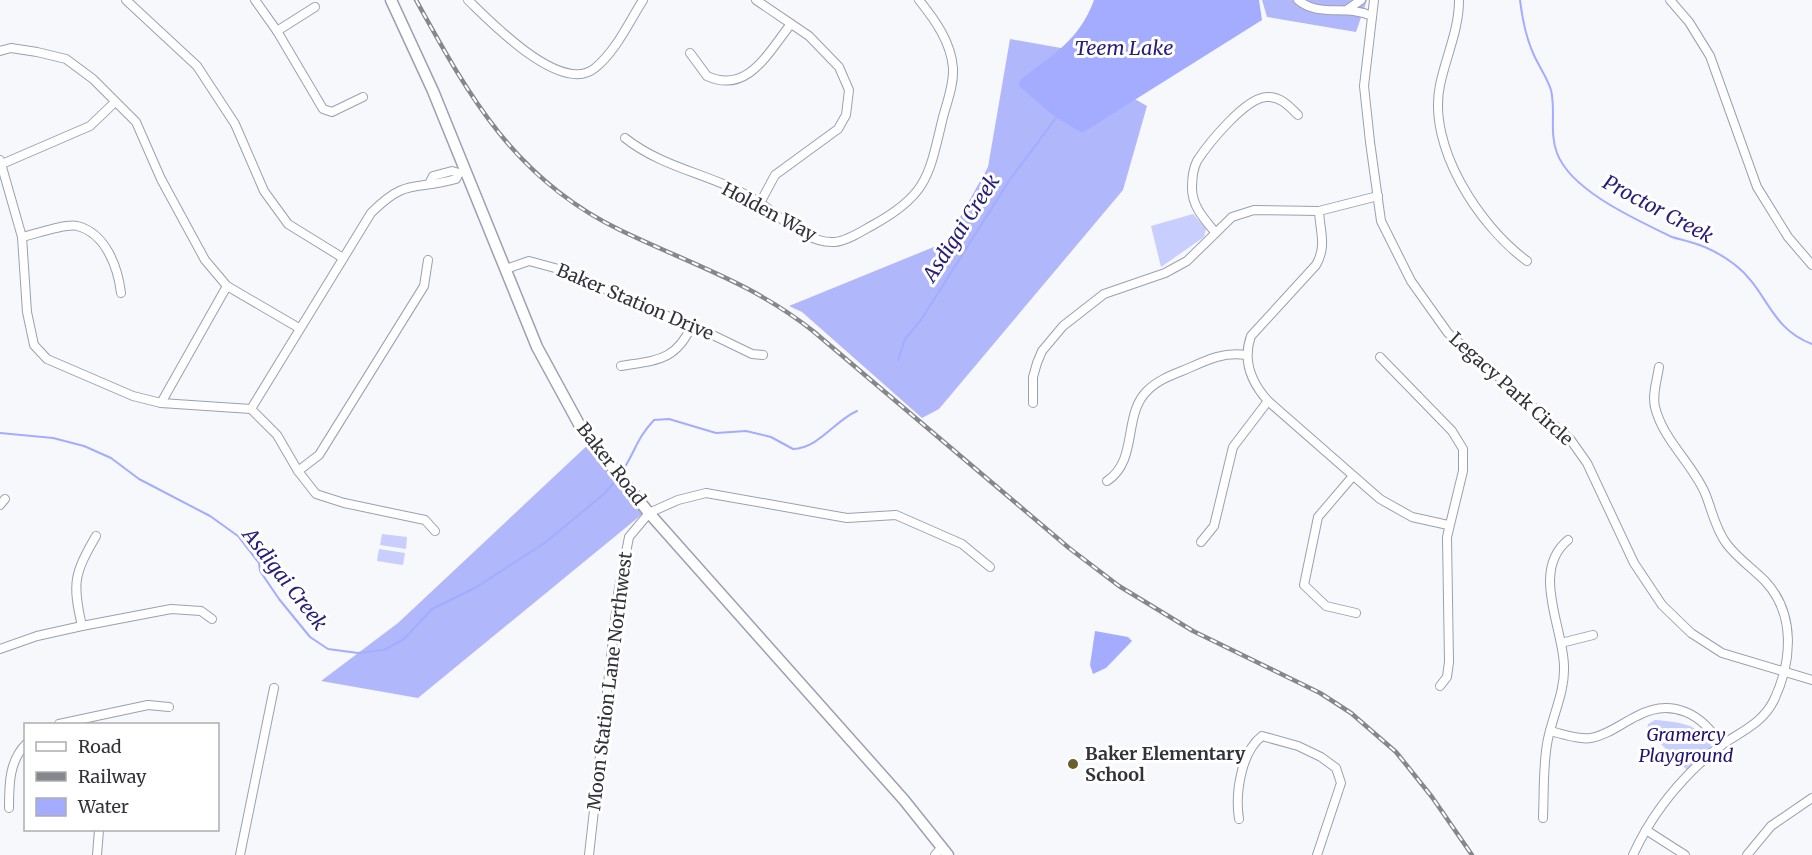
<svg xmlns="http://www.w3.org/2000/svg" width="1812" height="855" viewBox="0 0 1812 855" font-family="Merriweather,serif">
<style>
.green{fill:#c8cefd}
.forest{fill:#b0b8fb}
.water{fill:#a3acff}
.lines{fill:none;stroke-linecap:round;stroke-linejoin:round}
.stream{stroke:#a3acff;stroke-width:2}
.street-casing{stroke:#9c9fb2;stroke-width:10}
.secondary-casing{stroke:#9c9fb2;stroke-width:13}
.street{stroke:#fff;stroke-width:8}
.secondary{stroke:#fff;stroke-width:10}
.rail-casing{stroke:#86878d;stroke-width:4.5}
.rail{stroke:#fff;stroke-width:2;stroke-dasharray:7;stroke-linecap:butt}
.poi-dot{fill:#695f2b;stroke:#fff;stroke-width:2}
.labels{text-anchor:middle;stroke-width:6;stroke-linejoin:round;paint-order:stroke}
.street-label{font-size:18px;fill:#31323a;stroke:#fff}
.park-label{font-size:18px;font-style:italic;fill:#211170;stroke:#fff}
.poi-label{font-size:18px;font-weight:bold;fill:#31323a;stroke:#fff;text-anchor:start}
.water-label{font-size:20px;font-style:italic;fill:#281d7a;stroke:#fff}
</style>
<rect width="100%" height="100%" fill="#f7f8fc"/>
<g class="green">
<polygon points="1193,214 1206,229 1204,237 1161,267 1151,226"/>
<polygon points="382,534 407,537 406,549 380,545"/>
<polygon points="379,549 405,553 403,565 377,561"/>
<path d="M1655,720C1678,722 1698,723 1711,745L1709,751L1689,772L1647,730L1648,724Z"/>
</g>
<g class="forest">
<polygon points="1262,0 1367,0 1356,32 1267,17"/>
<polygon points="1010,39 1061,48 1071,102 1112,86 1147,106 1123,190 939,409 922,418 802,312 789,306 946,242 988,167"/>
<polygon points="592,441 646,511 418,698 321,681 398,623"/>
</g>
<g class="water">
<path d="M1094,0H1259L1262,20L1082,133L1054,116L1019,86L1020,80C1052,55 1079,41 1094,0Z"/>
<polygon points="1095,631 1128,637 1132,641 1106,668 1093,674 1090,665"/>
</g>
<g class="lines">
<g class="stream">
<path d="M1520,0C1522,17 1526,37 1533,53C1538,65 1547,77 1551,90C1556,111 1549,132 1557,153C1571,191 1637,220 1672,237C1678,239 1684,240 1690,242C1705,246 1722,255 1734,264C1768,290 1769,328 1812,344"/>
<polyline points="898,360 905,339 921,320 1009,181 1056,118"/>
<polyline points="0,433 53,438 84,446 111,458 139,479 210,516 238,536 259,563 260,571 279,599 310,637 328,649 358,653 384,650 404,639 432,609 475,588 546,542 605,493 618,478"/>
<path d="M621,473C635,453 636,439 654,420L669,419L716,433L746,431L771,437L793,449C819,448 834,421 857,411"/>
</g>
<g class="street-casing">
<g id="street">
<polyline points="126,0 197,66 235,124 264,191 288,224 343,258"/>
<polyline points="255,0 277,31 323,109 332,112 363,97"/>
<path d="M468,0C490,21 561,96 595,68C616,51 629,22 643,0"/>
<polyline points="756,0 809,36 839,67 849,90 846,115 838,129 775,175 760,203"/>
<path d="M1298,0C1319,18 1347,4 1372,16"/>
<polyline points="1374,0 1364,86 1370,142 1381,221 1411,281 1448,333 1570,439 1587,463 1634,563 1662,605 1691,633 1722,653 1812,680"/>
<path d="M1459,0C1459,30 1446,56 1440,85C1427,146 1479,226 1527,261"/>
<polyline points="1670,0 1689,22 1710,56 1757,187 1788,237 1812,265"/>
<polyline points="1348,9 1361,0"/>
<polyline points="277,31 315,7"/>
<polyline points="0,51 11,48 37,52 66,59 93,79 136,122 161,179 205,260 227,286 299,328"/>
<path d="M690,53L707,76C748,95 769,51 791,24"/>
<path d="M625,138C665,170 718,175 760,203C781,217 807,244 835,242C847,241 862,231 873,225C928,195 929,175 943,117C947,102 954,85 953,68C951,42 935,20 919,0"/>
<polyline points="0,160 22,237 27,312 34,345 47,359 133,396 161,403 251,409 277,435 298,471 316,494 344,503 425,520 435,531"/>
<polyline points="2,164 90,126 114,103"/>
<polyline points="430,182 433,176 452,171 459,173"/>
<path d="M1319,211C1320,232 1327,246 1316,265L1251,336C1242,361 1251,382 1268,401L1380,499L1412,517L1448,525"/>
<path d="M1215,232C1204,219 1192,206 1192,188C1192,179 1193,169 1197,161C1208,144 1246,97 1267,97C1280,96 1289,106 1298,115"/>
<path d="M22,237C35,234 67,223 77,226C106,233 118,268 121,293"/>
<polyline points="506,269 529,261 566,271 646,308 692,325 752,354 763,355"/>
<polyline points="1380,357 1452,431 1463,449 1463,471 1447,537 1449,662 1447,677 1440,686"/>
<path d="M621,366C657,360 676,361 692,325"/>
<polyline points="161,403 227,286"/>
<polyline points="1033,403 1033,377 1037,363 1042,351 1063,326 1104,294 1165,273 1187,261 1232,217 1254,210 1319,211 1378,196"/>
<path d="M251,409L371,213C407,177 414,191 456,179L459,173L465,171"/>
<polyline points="298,471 319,455 424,286 428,260"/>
<polyline points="1353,476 1318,517 1304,585 1326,606 1356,613"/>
<path d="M1107,481C1139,460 1122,414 1148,390C1159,379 1175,374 1189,368C1209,359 1224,352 1246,355"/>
<polyline points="0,505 5,499"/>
<polyline points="1201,542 1214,526 1233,447 1268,401"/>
<path d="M82,626C72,583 74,574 96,536"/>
<polyline points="1561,643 1593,635"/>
<polyline points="0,649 37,636 82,626 171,609 201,611 212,619"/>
<polyline points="59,724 148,705 169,707"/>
<path d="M1550,731C1563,734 1579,740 1591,738C1608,735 1622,723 1637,716C1672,697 1703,714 1721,746"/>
<path d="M9,808C9,785 9,761 26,744"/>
<path d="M1543,818C1544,793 1543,768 1547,744C1551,719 1565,693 1564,667C1564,629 1530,571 1568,540"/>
<path d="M1239,819C1235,794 1241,752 1262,736L1298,746L1321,757L1336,768L1341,783L1317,855"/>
<polyline points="1646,830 1685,855"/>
<polyline points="97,855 99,830"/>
<polyline points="240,855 274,688"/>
<polyline points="589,855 618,594 629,537 649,513 678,500 706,493 847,518 896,515 962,544 990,567"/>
<polyline points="935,855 942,847"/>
<path d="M1633,855C1652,813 1681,778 1716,749C1737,733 1762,725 1774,700C1792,662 1796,614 1765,581C1752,568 1737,558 1726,543C1715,528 1712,510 1705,493C1692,463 1663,440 1655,407C1652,395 1657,380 1659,367"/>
<polyline points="1747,855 1771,826 1812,798"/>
</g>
</g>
<g class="secondary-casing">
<polyline id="secondary" points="391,0 433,91 537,347 580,426 649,513 904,800 948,855"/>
</g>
<use href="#street" class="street"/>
<use href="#secondary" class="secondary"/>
<g class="rail-casing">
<path id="rail" d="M416,0C470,98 515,179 620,230C690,264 751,282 813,331L1069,548L1119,586L1193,631L1320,693L1351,713L1396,752L1432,797L1472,855"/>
</g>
<use href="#rail" class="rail"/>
</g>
<circle class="poi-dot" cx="1073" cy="764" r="6"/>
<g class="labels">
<g class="street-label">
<text transform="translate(769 212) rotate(28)" y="6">Holden Way</text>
<text transform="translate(635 302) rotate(23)" y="6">Baker Station Drive</text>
<text transform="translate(1511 389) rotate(42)" y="6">Legacy Park Circle</text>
<text transform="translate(611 464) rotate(52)" y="6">Baker Road</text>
<text transform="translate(610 681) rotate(-83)" y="6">Moon Station Lane Northwest</text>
</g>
<g class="park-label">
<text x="1686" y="741">Gramercy<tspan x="1686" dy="21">Playground</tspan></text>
</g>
<g class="poi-label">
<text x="1085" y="760">Baker Elementary<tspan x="1085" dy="21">School</tspan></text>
</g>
<g class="water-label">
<text x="1124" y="55">Teem Lake</text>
<text transform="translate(1658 209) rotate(28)" y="7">Proctor Creek</text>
<text transform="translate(961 228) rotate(-57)" y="7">Asdigai Creek</text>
<text transform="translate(285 579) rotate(52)" y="7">Asdigai Creek</text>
</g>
</g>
<rect x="24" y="723" width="195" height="108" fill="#ffffff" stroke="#adadb0" stroke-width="1.5"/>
<rect x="36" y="742" width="30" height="9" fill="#ffffff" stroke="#adadb0" stroke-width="1.5"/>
<text x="78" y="753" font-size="18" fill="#31323a">Road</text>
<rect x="36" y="772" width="30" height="9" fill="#86878d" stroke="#adadb0" stroke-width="1.5"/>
<text x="78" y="783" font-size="18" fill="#31323a">Railway</text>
<rect x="36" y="798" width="30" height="18" fill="#a3acff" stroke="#adadb0" stroke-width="1.5"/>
<text x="78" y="813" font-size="18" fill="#31323a">Water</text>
</svg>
